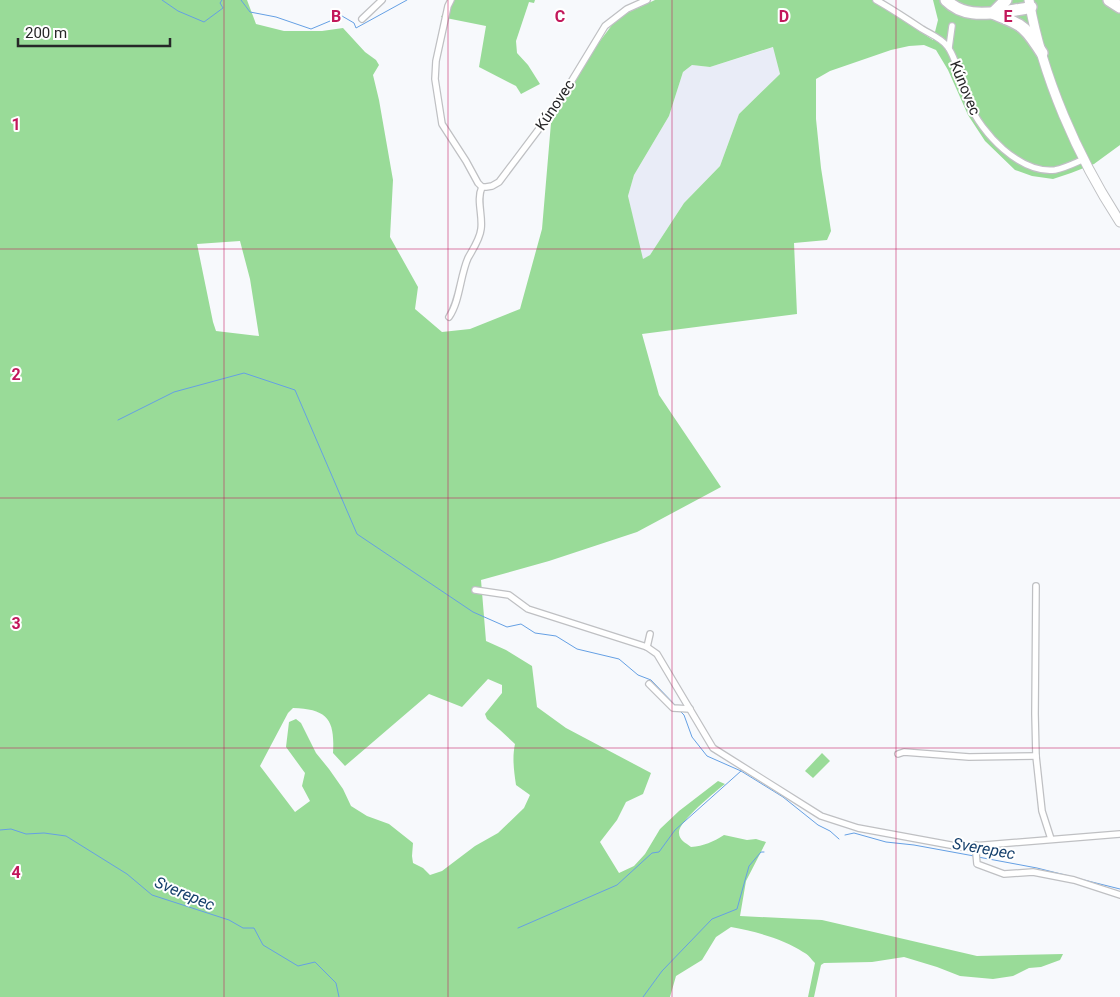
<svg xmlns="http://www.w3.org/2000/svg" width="1120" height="997" viewBox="0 0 1120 997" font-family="Roboto,sans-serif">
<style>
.built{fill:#e9ecf7}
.green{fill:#99db98;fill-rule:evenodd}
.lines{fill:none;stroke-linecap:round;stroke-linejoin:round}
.stream{stroke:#65a0e4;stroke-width:1}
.street-casing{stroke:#bfc0c3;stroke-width:8}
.primary-casing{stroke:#bfc0c3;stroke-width:11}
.highway-casing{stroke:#bfc0c3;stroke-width:14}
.street{stroke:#fff;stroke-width:5.5}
.primary{stroke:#fff;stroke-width:9}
.highway{stroke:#fff;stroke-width:11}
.grid{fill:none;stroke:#c2185b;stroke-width:1;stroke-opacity:0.55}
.labels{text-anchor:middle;stroke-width:4;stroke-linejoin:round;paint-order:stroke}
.street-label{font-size:15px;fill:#272728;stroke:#fff}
.water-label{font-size:16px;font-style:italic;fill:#16406c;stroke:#fff}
.grid-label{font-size:16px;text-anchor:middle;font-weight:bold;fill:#c2185b;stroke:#fff;stroke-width:4;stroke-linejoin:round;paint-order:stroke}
</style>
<rect width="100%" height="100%" fill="#f7f9fc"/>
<polygon class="built" points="774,47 780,74 739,114 720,166 684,203 650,255 642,260 628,196 634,175 669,116 683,72 692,65 710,67"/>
<g class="green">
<path d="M0,0H247L256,24L284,31H322L343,28L365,52L376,60L379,65L373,75L379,100L393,180L390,237L418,287L415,309L442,332L470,329L520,309L542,229L551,123L585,61L615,21L627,13L655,0H872L933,40L938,20L933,0H1120V145L1094,164L1071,173L1053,179L1032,176L1015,170L985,141L968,115L948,70L936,50L924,45L909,46L891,50L830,71L816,79V119L821,168L831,231L827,240L794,243L797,314L642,334L659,395L721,487L637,532L549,561L481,580L486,641L506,650L532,666L537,707L566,728L651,773L643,794L626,802L617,820L600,842L619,873L634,866L645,854L660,829L679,811L718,781L725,784C716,791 677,823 679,833C679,840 686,843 691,847C704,846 713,842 724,835L747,840L756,839L766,842L746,881L740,916L822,920L977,956L1063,954L1060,960L1041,967L1029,968L1013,976L993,979L960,976L937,967L904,957L872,962L824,963L821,965L814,997H808L815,963C811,959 808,954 803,952C784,939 754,931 731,927L716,937L702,960L676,976L670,997H0ZM773,47L780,74L739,114L720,166L684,203L650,255L643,259L628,196L634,175L669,116L683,72L692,65L710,67ZM240,241L250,279L259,336L216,331L213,322L197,244ZM488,679L502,685V693L485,714L487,719L500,730L515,744C512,758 514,771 516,785L530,795L524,808L498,833L475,846L442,871L430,875L423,868L413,863L412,856L413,843L389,824L367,816L351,806L343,789L329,769L316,753L301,723L296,719L289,722L286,747L305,773L302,786L310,801L295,812L260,766L288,713L293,708C328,709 335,720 333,753L345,766L429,694L462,707Z"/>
<polygon points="451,0 535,0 534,3 529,2 516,41 517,53 528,65 540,84 521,94 516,86 479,67 486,26 441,17"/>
<polygon points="822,753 830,761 813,778 805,771"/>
</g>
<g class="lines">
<g class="stream">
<polyline points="162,0 178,11 204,22 223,8 220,3 222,0"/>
<polyline points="241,0 250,12 276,17 311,29 342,16 354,23 356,28 407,0"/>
<polyline points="118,420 174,392 244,373 295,390 357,534 473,612 507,627 521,624 535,633 556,636 577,649 619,659 638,675 651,680 675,705"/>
<polyline points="681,712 684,715 692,737 707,756 741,771 783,797 818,825 830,831 839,839"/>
<polyline points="0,830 11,829 26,834 44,833 66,836 127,874 152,895 229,920 243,928 254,928 263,945 298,966 315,962 336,983 339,997"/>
<polyline points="845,835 854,833 886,842 914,845 974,856"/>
<polyline points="978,857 1037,868 1069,876"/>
<polyline points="1080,879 1120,889"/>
<polyline points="518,928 617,885 652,853 659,852 675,830 741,771"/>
<polyline points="643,997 662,971 712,919 737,909 749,866 761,852 764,852"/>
</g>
<g class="street-casing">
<g id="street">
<polyline points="451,0 448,6 436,61 435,79 442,124 466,161 478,183 482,187 486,187 492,186 499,182 557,105 605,26 627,9 647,0"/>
<path d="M876,0C892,9 907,19 922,29C930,34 941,38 947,46C957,58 962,88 969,103C981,133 1020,174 1055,170C1065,168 1075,163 1084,159"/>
<polyline points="362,19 382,0"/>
<polyline points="949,48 952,26"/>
<path d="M449,317C460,301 460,276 468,258C473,249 480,239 481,229C483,215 476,200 482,187"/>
<polyline points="1036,586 1035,714 1036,756 1042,811 1051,839"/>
<polyline points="475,590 509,595 528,609 647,647 657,654 713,748 821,816 858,828 961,847 1120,834"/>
<polyline points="647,647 650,634"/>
<polyline points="649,684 673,708 690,709"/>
<polyline points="898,754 904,752 969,757 1036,756"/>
<polyline points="976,845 976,853 977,864 1004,874 1033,872 1074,880 1120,895"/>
</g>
</g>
<g class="primary-casing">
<path id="primary" d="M1029,0C1042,76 1078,158 1120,222"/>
</g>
<g class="highway-casing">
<g id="highway">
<path d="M946,0C962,16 982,14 1003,12C1012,10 1021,10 1031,7"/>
<polyline points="1109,0 1120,7"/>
<path d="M993,13C1001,17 1011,20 1019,25C1029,31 1035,43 1042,53"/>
<polyline points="993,13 1006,0"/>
</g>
</g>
<use href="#street" class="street"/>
<use href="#primary" class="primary"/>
<use href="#highway" class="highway"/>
</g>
<path class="grid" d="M224,0V997M448,0V997M672,0V997M896,0V997M0,249H1120M0,498H1120M0,748H1120"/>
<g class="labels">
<g class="street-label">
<text transform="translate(965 88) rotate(68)" y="5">Kúnovec</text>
<text transform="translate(555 105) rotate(-56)" y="5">Kúnovec</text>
</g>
<g class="water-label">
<text transform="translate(984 848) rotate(10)" y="6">Sverepec</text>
<text transform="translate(185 893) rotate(23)" y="6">Sverepec</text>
</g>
</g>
<g class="grid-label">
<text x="336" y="22">B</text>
<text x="560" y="22">C</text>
<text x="784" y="22">D</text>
<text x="1008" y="22">E</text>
<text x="16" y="130">1</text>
<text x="16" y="380">2</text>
<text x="16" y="629">3</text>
<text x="16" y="878">4</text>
</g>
<path d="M18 38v8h152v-8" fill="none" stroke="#272728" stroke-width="2.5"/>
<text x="25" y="38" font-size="15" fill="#272728" stroke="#ffffff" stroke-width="4" paint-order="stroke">200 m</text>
</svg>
